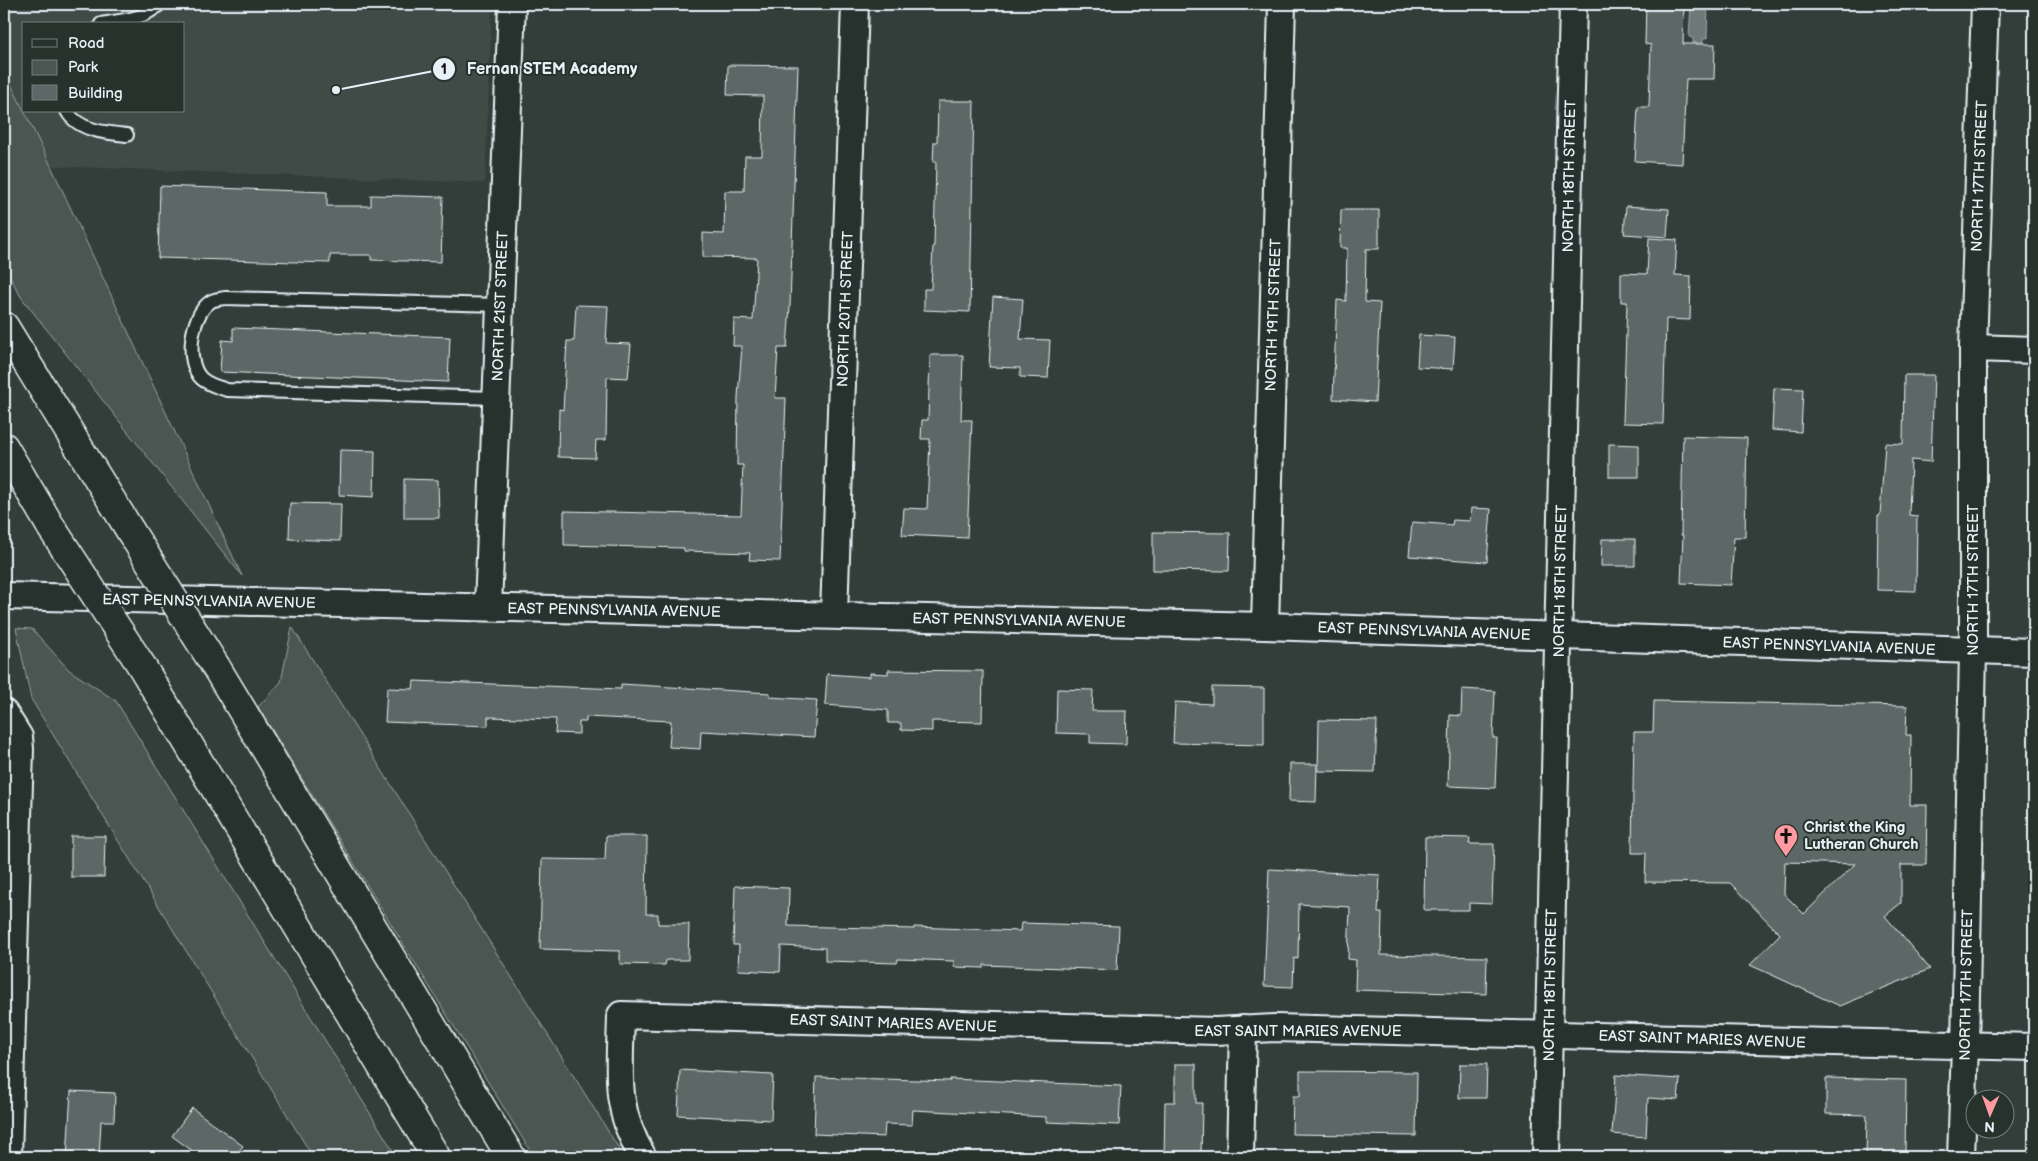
<svg xmlns="http://www.w3.org/2000/svg" width="2038" height="1161" viewBox="0 0 2038 1161" font-family="'Balsamiq Sans',sans-serif">
<style>
.built{fill:#3f4b46}
.green{fill:#495651;stroke:#98a4a4}
.water{fill:#6d7978;stroke:#9ea9ab}
.building{fill:#5c6865;stroke:#e8f1f8;fill-rule:evenodd}
.lines{fill:none;stroke-linecap:round;stroke-linejoin:round}
.service-casing{stroke:#e8f1f8;stroke-width:16}
.minor-casing{stroke:#e8f1f8;stroke-width:30}
.motorway-casing{stroke:#e8f1f8;stroke-width:31}
.service{stroke:#26332d;stroke-width:12}
.minor{stroke:#26332d;stroke-width:26}
.motorway{stroke:#26332d;stroke-width:28}
.motorway-bridge-casing{stroke:#e8f1f8;stroke-width:31;stroke-linecap:butt}
.motorway-bridge{stroke:#26332d;stroke-width:28}
.labels{text-anchor:middle;stroke-width:4;stroke-linejoin:round;paint-order:stroke}
.street-label{font-size:15px;fill:#e8f1f8;stroke:#26332d}
.poi-label{font-size:15px;font-weight:bold;fill:#e8f1f8;stroke:#26332d;text-anchor:start}
.leader{fill:none;stroke:#e8f1f8;stroke-width:2}
.callout-dot{fill:#e8f1f8;stroke:#26332d;stroke-width:2}
.mark-label{font-size:15px;text-anchor:middle;font-weight:bold;fill:#111}
.callout-label{font-size:16px;text-anchor:middle;font-weight:bold;fill:#e8f1f8;stroke:#26332d;stroke-width:4;stroke-linejoin:round;paint-order:stroke}
</style>
<rect width="100%" height="100%" fill="#323e39"/>
<filter id="ink" filterUnits="userSpaceOnUse"><feTurbulence type="fractalNoise" baseFrequency=".02" numOctaves="2"/><feDisplacementMap in="SourceGraphic" scale="10" xChannelSelector="R" yChannelSelector="G"/><feConvolveMatrix kernelMatrix="1 2 1 2 8 2 1 2 1" color-interpolation-filters="sRGB"/></filter>
<g filter="url(#ink)">
<polygon class="built" points="4,4 492,4 485,183 51,166 24,111 184,111 184,24 24,24 24,110 4,70"/>
<g class="green">
<polygon points="4,70 51,166 242,576 21,297 4,266"/>
<polygon points="292,627 600,1118 624,1157 534,1157 258,707 281,682"/>
<polygon points="16,628 32,629 69,670 116,701 397,1157 313,1157 31,699"/>
</g>
<polygon class="water" points="1691,4 1708,4 1707,38 1703,39 1703,43 1693,43 1693,38 1689,37"/>
<g class="building">
<polygon points="1646,4 1684,4 1683,44 1715,44 1714,79 1686,79 1682,164 1635,161 1638,107 1649,107 1651,45 1645,44"/>
<polygon points="728,65 798,66 790,306 787,348 778,348 775,398 786,398 780,561 749,560 750,553 684,551 684,548 564,545 564,511 741,515 743,465 737,465 738,397 742,346 733,346 734,319 753,320 757,258 703,257 703,233 724,234 725,191 744,191 745,156 762,156 763,96 727,95"/>
<polygon points="938,101 974,101 970,312 924,310 924,289 931,289 933,246 934,246 936,162 933,162 934,142 937,142"/>
<polygon points="160,186 327,192 327,206 371,206 371,195 443,197 441,262 371,260 371,255 330,255 330,263 158,258"/>
<polygon points="1626,206 1669,209 1667,237 1624,234"/>
<polygon points="1341,210 1379,210 1379,249 1366,249 1365,302 1380,303 1375,402 1333,399 1337,300 1346,301 1347,248 1340,248"/>
<polygon points="1649,238 1677,240 1675,275 1691,276 1690,320 1666,319 1663,424 1623,423 1627,302 1621,302 1621,273 1647,274"/>
<polygon points="993,297 1023,299 1020,339 1050,340 1048,378 1020,377 1020,368 989,367"/>
<polygon points="576,305 608,306 606,343 631,344 628,378 607,377 606,440 596,440 595,458 558,457 559,409 563,410 567,341 574,341"/>
<polygon points="233,328 450,337 448,382 220,372 222,340 233,341"/>
<polygon points="1419,335 1455,337 1453,369 1417,367"/>
<polygon points="930,355 963,355 961,420 972,420 967,538 902,535 904,508 927,509 930,439 921,439 922,420 928,420"/>
<polygon points="1904,375 1934,375 1931,462 1911,460 1909,515 1917,516 1916,591 1877,590 1878,515 1880,515 1885,443 1903,444"/>
<polygon points="1774,388 1803,389 1801,432 1772,430"/>
<polygon points="1683,436 1747,438 1745,537 1734,537 1731,585 1681,583 1683,535 1681,535"/>
<polygon points="1609,444 1639,445 1639,477 1609,477"/>
<polygon points="340,450 375,451 374,497 339,495"/>
<polygon points="404,479 438,480 439,518 404,518"/>
<polygon points="290,503 341,504 340,541 289,539"/>
<polygon points="1471,508 1491,509 1487,562 1409,556 1412,522 1452,525 1453,520 1470,521"/>
<polygon points="1153,532 1230,533 1229,571 1153,570"/>
<polygon points="1602,539 1635,539 1635,566 1601,566"/>
<polygon points="888,670 983,671 982,722 932,721 932,731 901,730 901,723 888,723 888,710 825,705 827,674 870,677 870,673 888,674"/>
<polygon points="414,681 621,689 621,684 770,693 770,697 817,700 814,737 701,731 700,749 669,747 671,721 586,717 586,722 579,722 579,734 555,733 556,719 488,717 488,726 385,722 387,688 413,689"/>
<polygon points="1212,687 1264,688 1264,745 1173,743 1175,702 1212,704"/>
<polygon points="1057,689 1093,690 1092,711 1127,711 1126,744 1090,743 1090,734 1056,733"/>
<polygon points="1462,689 1495,691 1493,738 1497,738 1495,788 1448,786 1450,715 1461,716"/>
<path d="M1654,701L1907,706L1906,735H1911L1910,805H1927L1926,865H1901V903L1885,916L1930,969L1840,1006L1750,965L1780,934L1730,883L1645,882L1646,853H1632L1634,732H1653ZM1785,862L1855,864L1804,914L1784,894Z"/>
<polygon points="1319,720 1377,721 1375,772 1318,771"/>
<polygon points="1290,764 1317,764 1316,802 1289,801"/>
<polygon points="71,836 105,836 104,877 71,877"/>
<polygon points="606,836 647,836 646,914 658,914 658,924 689,924 688,960 666,960 665,965 620,964 620,951 540,949 542,859 605,860"/>
<polygon points="1425,837 1470,838 1469,844 1494,844 1492,904 1469,903 1469,910 1424,910"/>
<polygon points="1269,869 1380,875 1378,913 1382,913 1381,955 1487,957 1486,994 1355,990 1356,960 1348,959 1350,907 1299,904 1298,959 1294,958 1293,987 1264,986"/>
<polygon points="735,886 789,888 788,926 914,929 914,927 1020,931 1021,923 1119,926 1117,970 984,965 984,968 954,967 954,961 898,959 897,963 825,961 825,948 781,946 780,972 738,970 739,945 733,945"/>
<polygon points="1175,1064 1196,1064 1196,1103 1202,1103 1201,1157 1164,1157 1165,1102 1175,1102"/>
<polygon points="1460,1064 1487,1064 1486,1098 1459,1098"/>
<polygon points="680,1070 773,1075 771,1120 678,1115"/>
<polygon points="1300,1071 1417,1072 1416,1136 1292,1134 1293,1096 1300,1096"/>
<polygon points="1616,1075 1680,1079 1678,1100 1648,1098 1646,1137 1612,1134"/>
<polygon points="816,1077 950,1081 950,1079 1121,1086 1119,1125 1046,1122 1046,1117 913,1110 912,1125 885,1124 884,1137 814,1134"/>
<polygon points="1826,1078 1906,1080 1905,1157 1866,1157 1867,1115 1826,1114"/>
<polygon points="71,1091 115,1093 114,1121 101,1121 99,1157 67,1157"/>
<polygon points="192,1108 243,1146 234,1157 201,1157 172,1136"/>
</g>
<g class="lines">
<g class="service-casing">
<g id="service">
<path d="M101,24C126,19 140,21 160,4"/>
<path d="M67,111C78,131 107,133 127,135"/>
<path d="M496,398L227,390C218,387 209,385 202,379C184,363 191,315 210,302C214,299 220,299 225,298L501,305"/>
</g>
</g>
<g class="minor-casing">
<g id="minor">
<polyline points="1973,348 2034,350"/>
<polyline points="4,596 1265,626 2034,652"/>
<polyline points="488,607 512,4"/>
<polyline points="834,615 855,4"/>
<polyline points="1265,626 1282,4"/>
<polyline points="4,713 19,737 20,749 8,1157"/>
<path d="M643,1157C613,1108 620,1071 621,1015L1216,1031L1275,1028L2034,1047"/>
<polyline points="1240,1157 1243,1029"/>
<polyline points="1546,1157 1573,4"/>
<polyline points="1961,1157 1965,1046 1973,651 1973,348 1985,4"/>
</g>
</g>
<g class="motorway-casing">
<g id="motorway">
<polyline points="4,326 131,532"/>
<polyline points="4,447 51,527"/>
<polyline points="141,665 436,1157"/>
<polyline points="216,667 511,1157"/>
</g>
</g>
<use href="#service" class="service"/>
<use href="#minor" class="minor"/>
<use href="#motorway" class="motorway"/>
<g class="motorway-bridge-casing">
<g id="motorway-bridge">
<polyline points="51,527 141,665"/>
<polyline points="131,532 216,667"/>
</g>
</g>
<use href="#motorway-bridge" class="motorway-bridge"/>
</g>
</g>
<defs>
<g id="church-pin" transform="scale(1.25)"><path d="M0 17L-7.5 6A9.5 9.5 0 1 1 7.5 6Z" fill="#ff9aa2" stroke="#26332d"/><path d="M-1.2-6h2.4v3.5h3.3v2.4h-3.3V6h-2.4V-.1h-3.3v-2.4h3.3Z" fill="#111"/></g>
</defs>
<g fill-rule="evenodd">
<use href="#church-pin" x="1786" y="836"/>
</g>
<g class="labels">
<g class="street-label">
<text transform="translate(1569 176) rotate(-89)" y="5">NORTH 18TH STREET</text>
<text transform="translate(1979 176) rotate(-88)" y="5">NORTH 17TH STREET</text>
<text transform="translate(500 306) rotate(-88)" y="5">NORTH 21ST STREET</text>
<text transform="translate(845 309) rotate(-88)" y="5">NORTH 20TH STREET</text>
<text transform="translate(1273 315) rotate(-88)" y="5">NORTH 19TH STREET</text>
<text transform="translate(1973 580) rotate(-90)" y="5">NORTH 17TH STREET</text>
<text transform="translate(1560 581) rotate(-89)" y="5">NORTH 18TH STREET</text>
<text transform="translate(209 601) rotate(1)" y="5">EAST PENNSYLVANIA AVENUE</text>
<text transform="translate(614 610) rotate(1)" y="5">EAST PENNSYLVANIA AVENUE</text>
<text transform="translate(1019 620) rotate(1)" y="5">EAST PENNSYLVANIA AVENUE</text>
<text transform="translate(1424 631) rotate(2)" y="5">EAST PENNSYLVANIA AVENUE</text>
<text transform="translate(1829 646) rotate(2)" y="5">EAST PENNSYLVANIA AVENUE</text>
<text transform="translate(1550 985) rotate(-89)" y="5">NORTH 18TH STREET</text>
<text transform="translate(1966 985) rotate(-89)" y="5">NORTH 17TH STREET</text>
<text transform="translate(893 1023) rotate(2)" y="5">EAST SAINT MARIES AVENUE</text>
<text x="1298" y="1036">EAST SAINT MARIES AVENUE</text>
<text transform="translate(1702 1039) rotate(2)" y="5">EAST SAINT MARIES AVENUE</text>
</g>
<g class="poi-label">
<text x="1804" y="832">Christ the King<tspan x="1804" dy="17">Lutheran Church</tspan></text>
</g>
</g>
<path class="leader" d="M336 90L444 69"/>
<g class="callout-dot">
<circle cx="336" cy="90" r="5"/>
<circle cx="444" cy="69" r="12"/>
</g>
<g class="mark-label">
<text x="444" y="74">1</text>
</g>
<g class="callout-label">
<text x="552" y="74">Fernan STEM Academy</text>
</g>
<rect width="2038" height="1161" fill="none" stroke="#26332d" stroke-width="20"/>
<rect x="10" y="10" width="2018" height="1141" fill="none" stroke="#e8f1f8" stroke-width="2" filter="url(#ink)"/>
<rect x="22" y="22" width="162" height="90" fill="#26332d" stroke="#747f7e"/>
<rect x="32" y="39" width="25" height="8" fill="#26332d" stroke="#747f7e"/>
<text x="68" y="48" font-size="15" fill="#e8f1f8">Road</text>
<rect x="32" y="60" width="25" height="15" fill="#495651" stroke="#747f7e"/>
<text x="68" y="72" font-size="15" fill="#e8f1f8">Park</text>
<rect x="32" y="85" width="25" height="15" fill="#5c6865" stroke="#747f7e"/>
<text x="68" y="98" font-size="15" fill="#e8f1f8">Building</text>
<g transform="translate(1990 1114) rotate(182)"><circle r="24" fill="#26332d" stroke="#747f7e"/>
<path d="M0-4L9 19L0 12L-9 19Z" fill="#ff9aa2"/>
<text y="-8" font-size="14" font-weight="bold" text-anchor="middle" fill="#e8f1f8">N</text>
</g>
</svg>
